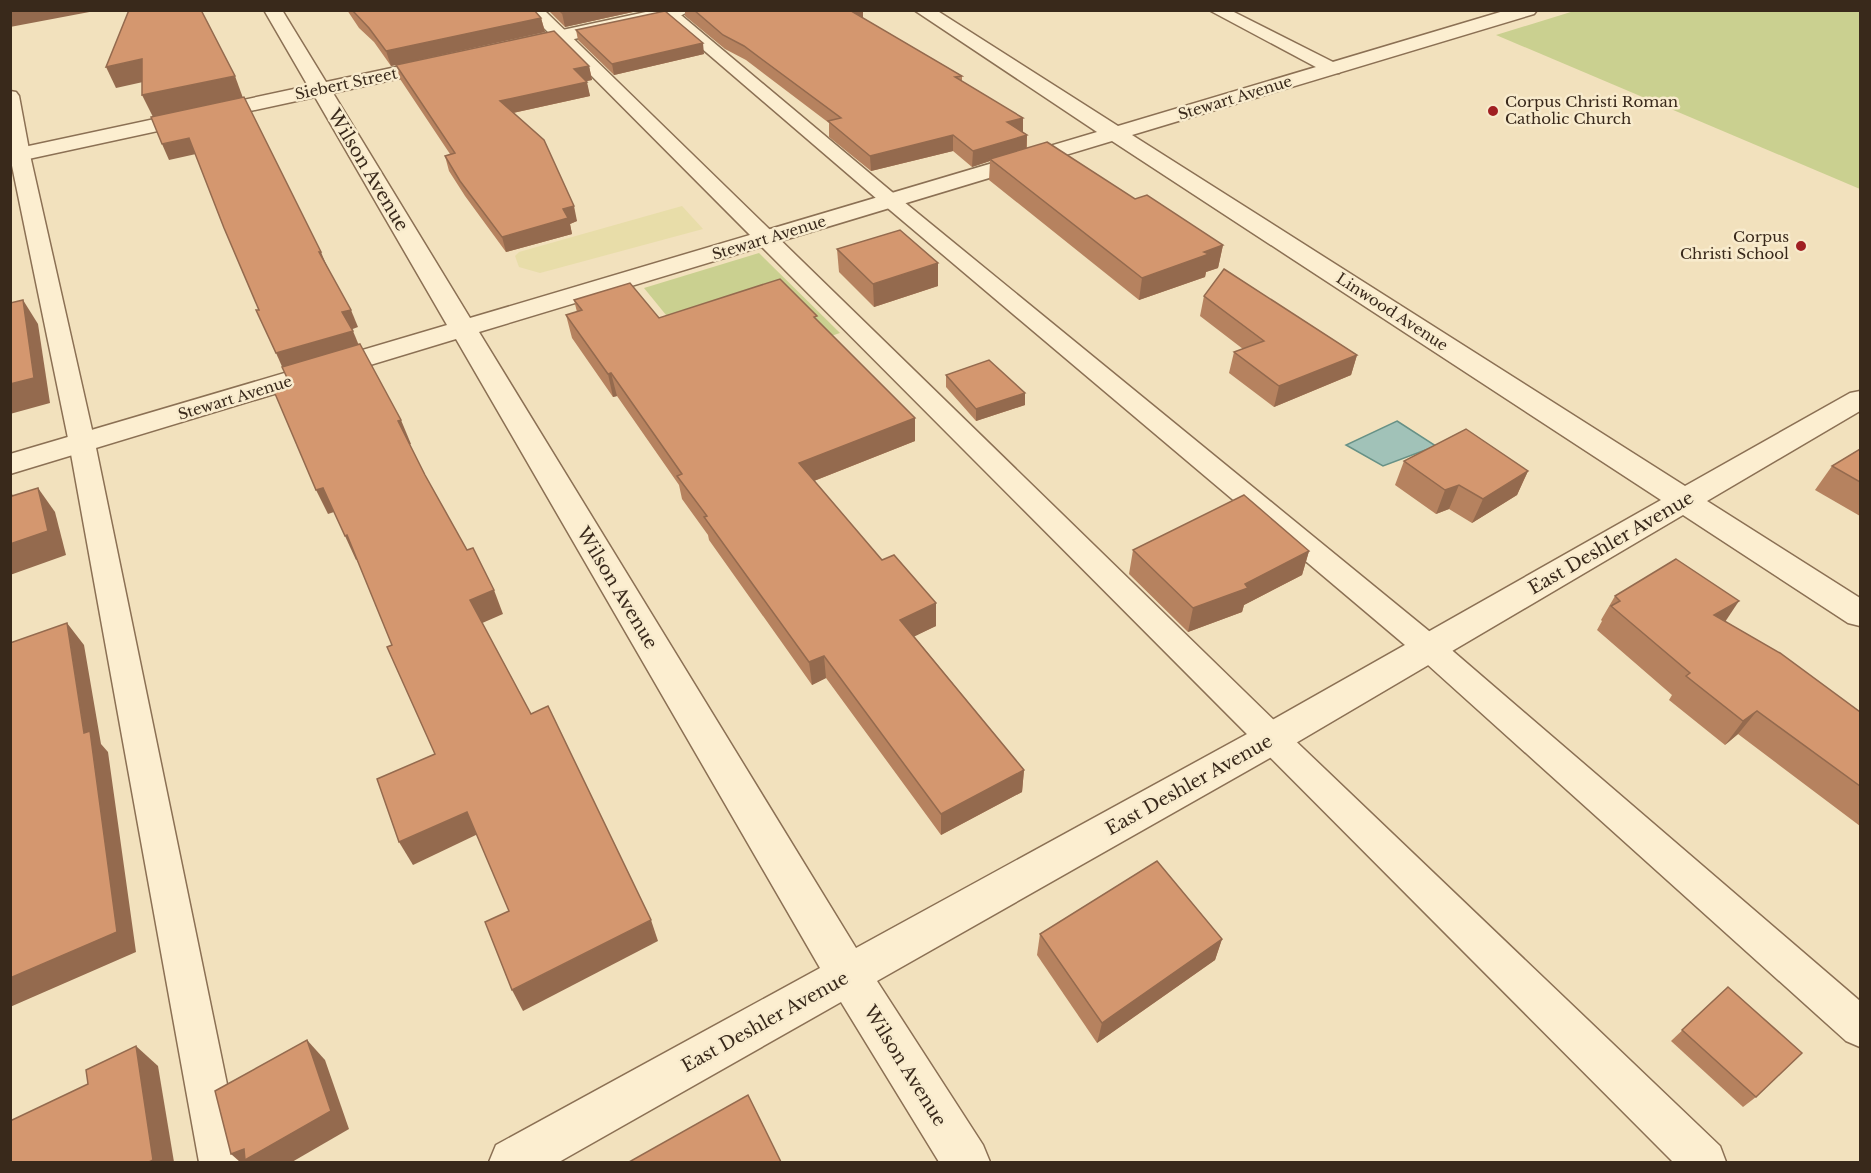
<svg xmlns="http://www.w3.org/2000/svg" width="1871" height="1173" viewBox="0 0 1871 1173" font-family="'Libre Baskerville',serif">
<style>
.farmland{fill:#e8dda9}
.green{fill:#cad090}
.water{fill:#a1c2b8;stroke:#679186;stroke-width:1.5}
.lines{fill:none;stroke-linecap:round;stroke-linejoin:round}
.lane-casing{stroke:#8b7054;stroke-width:3}
.street-casing{stroke:#8b7054;stroke-width:3}
.lane{fill:#fceed0;fill-rule:evenodd}
.street{fill:#fceed0;fill-rule:evenodd}
.wall{fill:#b6825f}
.shaded-wall{fill:#946a4e}
.building{fill:#d4976f;stroke:#946a4e;stroke-width:1.5}
.poi-dot{fill:#a01f22;stroke:#f8ebcd;stroke-width:2}
.labels{text-anchor:middle;stroke-width:5;stroke-linejoin:round;paint-order:stroke}
.far-street-label{font-size:15px;fill:#39291b;stroke:#f8ebcd}
.far-poi-label{font-size:15px;fill:#39291b;stroke:#f8ebcd;text-anchor:start}
.street-label{font-size:18px;fill:#39291b;stroke:#f8ebcd}
</style>
<rect width="100%" height="100%" fill="#f2e1bd"/>
<polygon class="farmland" points="682,206 703,229 540,273 519,267 515,256 519,252"/>
<g class="green">
<polygon points="1574,11 1860,11 1860,189 1496,35"/>
<polygon points="759,253 840,333 715,375 644,288"/>
</g>
<polygon class="water" points="1397,421 1436,446 1383,466 1346,445"/>
<g class="lines">
<g class="lane-casing">
<g id="lane">
<polygon points="526,10 544,10 1283,729 1720,1146 1726,1162 1673,1162"/>
<polygon points="657,10 675,10 898,197 1440,640 1860,1001 1860,1047 1846,1041 1418,656 884,205"/>
<polygon points="1209,10 1230,10 1339,65 1342,69 1339,73 1327,73"/>
<polygon points="10,91 16,92 19,96 30,155 95,443 243,1162 199,1162 69,443 10,156"/>
</g>
</g>
<g class="street-casing">
<g id="street">
<path d="M264,10H282L326,82L443,57L450,59L453,63L450,67L333,93L470,318L1097,132L914,10H936L1118,126L1507,10H1537L1534,14L1132,135L1685,486L1850,393L1860,391V411L1707,501L1860,598V626L1848,623L1683,515L1284,750L877,981L983,1145L990,1162H939L841,1002L559,1162H489L496,1145L820,968L456,339L10,474V454L447,325L315,97L10,163V150L308,86ZM1112,141L1661,500L1258,728L856,948L479,332Z"/>
<polygon points="655,10 691,10 682,15 516,52 509,50 507,46 509,42 516,40"/>
</g>
</g>
<use href="#lane" class="lane"/>
<use href="#street" class="street"/>
</g>
<g class="wall">
<polygon points="347,10 534,10 541,18 545,32 391,66 374,42 359,28"/>
<polygon points="548,10 642,10 565,27"/>
<polygon points="685,10 863,10 863,18 962,76 962,81 1023,118 1023,132 1027,135 1027,148 1135,199 1223,245 1218,268 1206,272 1205,277 1139,300 989,180 990,161 972,167 953,151 871,171 829,137 829,123 746,60 725,49 685,16"/>
<polygon points="576,30 704,54 614,75 578,40"/>
<polygon points="396,65 589,66 592,80 586,81 590,96 513,113 577,221 570,224 572,234 506,252 465,196 449,171 445,156 450,154 400,79"/>
<polygon points="837,249 938,263 938,286 874,307 839,272"/>
<polygon points="1204,296 1357,355 1351,375 1274,407 1229,373 1234,352 1243,349 1200,316"/>
<polygon points="574,300 659,318 818,321 915,418 915,441 814,481 936,626 914,636 1024,770 1022,792 941,835 826,678 812,685 709,540 708,535 682,499 679,485 617,396 613,397 572,338 566,315 577,312"/>
<polygon points="946,375 1025,393 1025,405 976,421 946,387"/>
<polygon points="1860,449 1860,516 1815,490 1832,466"/>
<polygon points="1404,461 1528,471 1517,495 1472,523 1449,509 1436,514 1395,485"/>
<polygon points="1133,550 1309,551 1302,575 1244,605 1242,612 1188,632 1129,574"/>
<polygon points="1615,596 1725,621 1860,712 1860,826 1738,734 1725,745 1669,700 1672,695 1597,630 1602,621 1601,620"/>
<polygon points="1040,934 1222,939 1215,960 1097,1043 1037,955"/>
<polygon points="1728,987 1756,1097 1743,1107 1671,1041"/>
</g>
<g class="shaded-wall">
<polygon points="10,10 100,10 10,27"/>
<polygon points="576,10 642,10 565,27 562,13"/>
<polygon points="854,10 863,10 863,22 851,11"/>
<polygon points="541,18 545,32 391,66 386,51"/>
<polygon points="703,43 704,54 614,75 612,64"/>
<polygon points="142,59 152,80 116,88 106,67"/>
<polygon points="589,66 592,80 577,83 574,69"/>
<polygon points="235,76 243,98 153,117 142,95"/>
<polygon points="587,82 590,96 503,115 500,101"/>
<polygon points="1023,118 1023,133 1007,122"/>
<polygon points="953,135 953,151 871,171 870,156"/>
<polygon points="1027,135 1026,151 990,159 990,161 972,167 973,151"/>
<polygon points="189,138 196,154 169,160 162,144"/>
<polygon points="574,206 577,221 570,224 572,234 506,252 502,237 563,209"/>
<polygon points="1223,245 1218,268 1206,272 1205,277 1139,300 1142,278 1204,252"/>
<polygon points="319,252 321,252 328,269"/>
<polygon points="938,263 938,286 874,307 873,284"/>
<polygon points="23,300 38,324 50,403 10,414 10,384"/>
<polygon points="351,310 358,327 350,330 342,312"/>
<polygon points="353,331 360,348 284,371 276,353"/>
<polygon points="1357,355 1351,375 1274,407 1279,386"/>
<polygon points="611,373 617,396 613,397 608,374"/>
<polygon points="1025,393 1025,405 976,421 976,409"/>
<polygon points="915,418 915,441 801,486 799,463"/>
<polygon points="401,420 411,444 407,445 398,421"/>
<polygon points="1528,471 1517,495 1472,523 1483,499"/>
<polygon points="1459,485 1449,509 1436,514 1445,490"/>
<polygon points="38,488 55,512 66,555 10,575 10,544"/>
<polygon points="323,488 334,512 328,514 316,490"/>
<polygon points="347,535 359,559 356,560 345,536"/>
<polygon points="1309,551 1302,575 1244,605 1242,612 1188,632 1193,608 1245,584"/>
<polygon points="494,590 503,614 480,624 470,600"/>
<polygon points="1739,601 1723,625 1714,615"/>
<polygon points="936,603 936,626 901,643 900,620"/>
<polygon points="67,623 84,645 101,744 108,752 136,952 10,1007 10,978 84,733"/>
<polygon points="824,656 826,678 812,685 809,662"/>
<polygon points="1757,711 1738,734 1725,745 1743,721"/>
<polygon points="1024,770 1022,792 941,835 941,814"/>
<polygon points="467,812 478,834 413,865 399,842"/>
<polygon points="651,920 658,941 523,1011 512,990"/>
<polygon points="1222,939 1215,960 1097,1043 1102,1023"/>
<polygon points="307,1040 325,1060 349,1129 292,1162 240,1162 231,1154"/>
<polygon points="136,1046 158,1066 174,1162 149,1162"/>
</g>
<g class="building">
<polygon points="129,10 201,10 235,76 142,95 142,59 106,67"/>
<polygon points="352,10 534,10 541,18 386,51 369,28"/>
<polygon points="559,10 576,10 562,13"/>
<polygon points="694,10 854,10 851,11 962,76 955,77 1023,118 1007,122 1027,135 973,151 953,135 870,156 828,121 841,118 744,46 723,35"/>
<polygon points="665,11 703,43 612,64 576,30"/>
<polygon points="554,31 589,66 574,69 587,82 500,101 544,140 574,206 563,209 568,218 502,237 460,181 445,156 455,153 396,65"/>
<polygon points="244,97 321,252 319,252 351,310 342,312 353,331 276,353 256,310 259,310 224,228 189,138 162,144 151,117"/>
<polygon points="1047,142 1135,199 1147,195 1223,245 1204,252 1209,254 1142,278 990,159"/>
<polygon points="900,230 938,263 873,284 837,249"/>
<polygon points="1224,269 1357,355 1279,386 1234,352 1264,341 1204,296"/>
<polygon points="780,279 817,316 814,317 915,418 799,463 882,560 894,555 936,603 900,620 1024,770 941,814 824,656 809,662 704,517 707,516 677,476 682,474 611,373 608,374 566,315 582,310 574,300 630,283 659,318"/>
<polygon points="23,300 34,378 10,384 10,303"/>
<polygon points="360,344 401,420 398,421 425,475 467,550 473,548 494,590 470,600 531,714 548,706 651,920 512,990 485,922 509,911 467,812 399,842 377,779 435,754 387,647 392,645 347,535 345,536 323,488 316,490 273,389 289,382 282,367"/>
<polygon points="989,360 1025,393 976,409 946,375"/>
<polygon points="1466,429 1528,471 1483,499 1459,485 1445,490 1404,461"/>
<polygon points="1860,449 1860,482 1832,466"/>
<polygon points="38,488 48,531 10,544 10,490 12,496"/>
<polygon points="1244,495 1309,551 1245,584 1248,588 1193,608 1133,550"/>
<polygon points="1676,559 1739,601 1714,615 1780,653 1860,712 1860,786 1757,711 1743,721 1686,676 1690,673 1611,606 1620,601 1615,596"/>
<polygon points="67,623 84,733 90,731 117,932 10,978 10,643"/>
<polygon points="1157,861 1222,939 1102,1023 1040,934"/>
<polygon points="1728,987 1802,1053 1756,1097 1682,1030"/>
<polygon points="307,1040 331,1111 245,1160 244,1149 231,1154 215,1091"/>
<polygon points="136,1046 153,1160 149,1162 10,1162 10,1121 88,1084 86,1070"/>
<polygon points="748,1095 781,1162 629,1162"/>
</g>
<g class="poi-dot">
<circle cx="1493" cy="111" r="6"/>
<circle cx="1801" cy="246" r="6"/>
</g>
<g class="labels">
<g class="far-street-label">
<text transform="translate(346 84) rotate(-12)" y="5">Siebert Street</text>
<text transform="translate(1235 98) rotate(-17)" y="5">Stewart Avenue</text>
<text transform="translate(769 238) rotate(-17)" y="5">Stewart Avenue</text>
<text transform="translate(1392 312) rotate(33)" y="5">Linwood Avenue</text>
<text transform="translate(235 398) rotate(-17)" y="5">Stewart Avenue</text>
</g>
<g class="far-poi-label">
<text x="1505" y="107">Corpus Christi Roman<tspan x="1505" dy="17">Catholic Church</tspan></text>
<text x="1789" y="242" text-anchor="end">Corpus<tspan x="1789" dy="17">Christi School</tspan></text>
</g>
<g class="street-label">
<text transform="translate(368 170) rotate(59)" y="6">Wilson Avenue</text>
<text transform="translate(1611 543) rotate(-30)" y="6">East Deshler Avenue</text>
<text transform="translate(617 588) rotate(59)" y="6">Wilson Avenue</text>
<text transform="translate(1189 785) rotate(-29)" y="6">East Deshler Avenue</text>
<text transform="translate(765 1022) rotate(-29)" y="6">East Deshler Avenue</text>
<text transform="translate(905 1066) rotate(58)" y="6">Wilson Avenue</text>
</g>
</g>
<rect width="1871" height="1173" fill="none" stroke="#39291b" stroke-width="24"/>
</svg>
